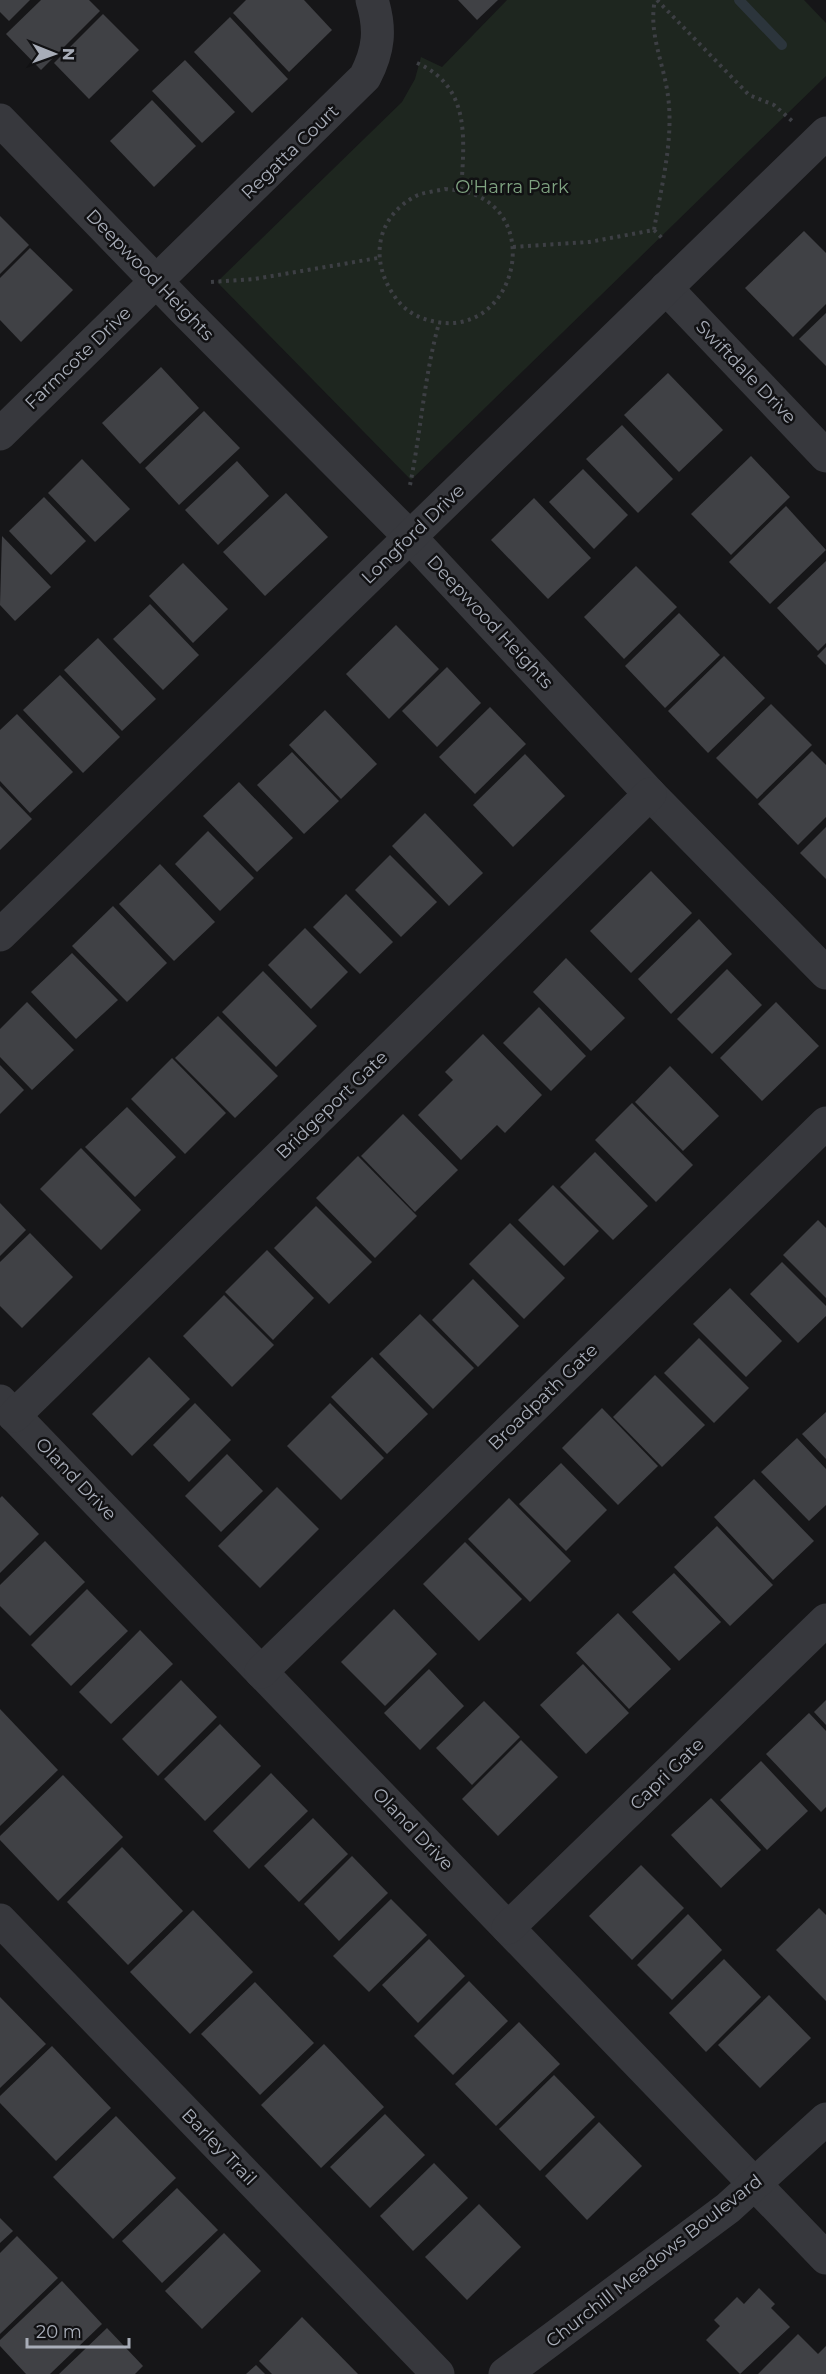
<svg xmlns="http://www.w3.org/2000/svg" width="826" height="2374" viewBox="0 0 826 2374" font-family="Montserrat,sans-serif">
<style>
.green{fill:#1e261f}
.lines{fill:none;stroke-linecap:round;stroke-linejoin:round}
.stream{stroke:#2c353c;stroke-width:10}
.building{fill:#404145}
.path{stroke:#3d3f44;stroke-width:4;stroke-dasharray:3 4.5;stroke-linecap:butt}
.minor{stroke:#37383d;stroke-width:33}
.tertiary{stroke:#37383d;stroke-width:33}
.labels{text-anchor:middle;stroke-width:5;stroke-linejoin:round;paint-order:stroke}
.street-label{font-size:18px;fill:#a8adb8;stroke:#111113}
.park-label{font-size:18px;fill:#7fa381;stroke:#111113}
</style>
<rect width="100%" height="100%" fill="#161618"/>
<polygon class="green" points="507,0 804,0 826,23 826,76 411,480 217,282 402,102 415,79 421,57 442,67"/>
<g class="lines">
<polyline class="stream" points="739,0 782,45"/>
</g>
<g class="building">
<polygon points="0,0 30,0 9,21 0,12"/>
<polygon points="41,0 89,0 100,11 41,70 6,34"/>
<polygon points="246,0 304,0 332,30 289,72 233,13"/>
<polygon points="458,0 498,0 477,20"/>
<polygon points="103,14 139,50 89,99 54,63"/>
<polygon points="230,17 288,79 252,113 194,52"/>
<polygon points="185,60 235,112 202,143 152,91"/>
<polygon points="152,100 196,146 154,187 110,141"/>
<polygon points="0,216 29,245 0,274"/>
<polygon points="804,231 826,253 826,304 793,337 745,288"/>
<polygon points="30,248 73,290 21,342 0,320 0,278"/>
<polygon points="826,313 826,366 799,339"/>
<polygon points="161,367 199,408 140,464 102,423"/>
<polygon points="668,373 723,430 679,472 624,415"/>
<polygon points="204,411 240,448 179,505 145,468"/>
<polygon points="622,425 673,479 638,513 586,459"/>
<polygon points="751,456 790,497 731,555 691,514"/>
<polygon points="82,459 130,509 95,542 48,493"/>
<polygon points="237,461 269,496 218,545 185,510"/>
<polygon points="583,469 628,515 594,549 549,502"/>
<polygon points="286,493 328,537 265,596 223,552"/>
<polygon points="44,497 86,541 51,575 9,531"/>
<polygon points="534,498 591,558 548,599 491,540"/>
<polygon points="786,506 826,550 770,604 729,562"/>
<polygon points="2,536 51,587 15,621 0,605"/>
<polygon points="826,561 826,643 818,651 777,608"/>
<polygon points="183,563 228,609 193,643 149,596"/>
<polygon points="636,566 677,607 624,659 584,617"/>
<polygon points="150,604 199,655 163,690 113,639"/>
<polygon points="679,613 720,655 665,708 625,666"/>
<polygon points="396,625 439,669 389,719 346,674"/>
<polygon points="98,638 156,699 122,731 64,670"/>
<polygon points="826,647 826,665 817,656"/>
<polygon points="724,656 765,698 708,753 668,711"/>
<polygon points="447,667 481,703 437,747 402,711"/>
<polygon points="60,675 120,737 83,773 23,710"/>
<polygon points="771,704 812,745 757,799 716,758"/>
<polygon points="490,707 526,744 475,794 439,757"/>
<polygon points="325,710 377,764 341,799 289,745"/>
<polygon points="17,714 73,772 30,813 0,781 0,730"/>
<polygon points="812,751 826,765 826,817 798,845 758,804"/>
<polygon points="292,752 339,801 304,834 257,785"/>
<polygon points="525,754 565,796 513,847 473,805"/>
<polygon points="239,782 293,838 257,872 203,816"/>
<polygon points="0,786 32,819 0,850"/>
<polygon points="425,813 483,873 449,906 392,846"/>
<polygon points="826,827 826,879 800,853"/>
<polygon points="208,831 254,878 220,911 175,864"/>
<polygon points="390,855 437,902 401,937 355,890"/>
<polygon points="160,864 215,922 174,961 119,904"/>
<polygon points="651,871 692,913 631,973 590,931"/>
<polygon points="346,894 393,942 360,974 313,927"/>
<polygon points="113,906 167,963 127,1002 72,946"/>
<polygon points="699,919 732,954 671,1014 638,979"/>
<polygon points="305,928 348,972 311,1009 268,965"/>
<polygon points="72,953 118,1000 76,1039 31,992"/>
<polygon points="566,958 625,1018 591,1051 533,992"/>
<polygon points="727,969 762,1005 712,1054 677,1019"/>
<polygon points="263,971 317,1026 276,1067 222,1012"/>
<polygon points="27,1002 74,1050 32,1090 0,1057 0,1029"/>
<polygon points="776,1002 819,1046 762,1101 720,1058"/>
<polygon points="539,1007 586,1056 551,1091 503,1043"/>
<polygon points="218,1016 278,1076 235,1118 175,1058"/>
<polygon points="483,1034 542,1095 505,1133 497,1125 461,1160 418,1115 453,1080 445,1072"/>
<polygon points="172,1058 226,1113 185,1154 131,1099"/>
<polygon points="0,1065 24,1090 0,1114"/>
<polygon points="670,1066 719,1116 683,1151 635,1102"/>
<polygon points="632,1103 693,1165 656,1202 595,1140"/>
<polygon points="127,1107 176,1157 135,1197 85,1147"/>
<polygon points="403,1114 458,1170 415,1212 361,1156"/>
<polygon points="81,1148 141,1210 101,1250 40,1189"/>
<polygon points="595,1152 648,1206 613,1240 560,1187"/>
<polygon points="358,1156 417,1216 375,1258 316,1198"/>
<polygon points="553,1185 599,1231 564,1266 518,1220"/>
<polygon points="0,1203 26,1230 0,1256"/>
<polygon points="316,1206 372,1262 329,1304 274,1248"/>
<polygon points="818,1220 826,1228 826,1298 783,1255"/>
<polygon points="510,1223 565,1278 524,1319 469,1264"/>
<polygon points="30,1233 73,1277 22,1328 0,1306 0,1262"/>
<polygon points="267,1250 314,1298 273,1340 225,1292"/>
<polygon points="782,1262 826,1306 826,1316 798,1343 750,1294"/>
<polygon points="473,1279 519,1326 478,1367 432,1320"/>
<polygon points="730,1288 782,1341 746,1377 693,1324"/>
<polygon points="224,1295 274,1345 232,1387 183,1336"/>
<polygon points="420,1314 474,1368 433,1409 379,1354"/>
<polygon points="699,1338 749,1388 714,1423 664,1373"/>
<polygon points="149,1357 190,1399 132,1456 92,1414"/>
<polygon points="372,1357 428,1414 387,1454 331,1397"/>
<polygon points="655,1375 705,1425 662,1467 613,1417"/>
<polygon points="195,1403 231,1440 189,1482 153,1445"/>
<polygon points="330,1403 384,1458 341,1500 287,1446"/>
<polygon points="602,1408 658,1466 618,1505 562,1448"/>
<polygon points="826,1412 826,1459 802,1434"/>
<polygon points="797,1438 826,1469 826,1505 809,1521 761,1472"/>
<polygon points="227,1454 263,1491 221,1532 185,1496"/>
<polygon points="561,1463 607,1510 566,1551 519,1504"/>
<polygon points="754,1479 814,1541 773,1580 714,1517"/>
<polygon points="277,1487 319,1529 260,1588 218,1546"/>
<polygon points="2,1496 39,1534 0,1573 0,1498"/>
<polygon points="509,1498 571,1561 530,1602 468,1539"/>
<polygon points="717,1526 773,1585 730,1626 674,1567"/>
<polygon points="45,1541 85,1582 30,1636 0,1606 0,1585"/>
<polygon points="465,1542 522,1599 479,1641 423,1584"/>
<polygon points="674,1573 721,1622 679,1661 632,1612"/>
<polygon points="87,1589 128,1631 71,1686 31,1645"/>
<polygon points="394,1609 437,1654 385,1706 341,1662"/>
<polygon points="618,1613 671,1669 629,1709 576,1653"/>
<polygon points="140,1630 173,1664 111,1724 79,1692"/>
<polygon points="583,1664 629,1713 586,1754 540,1705"/>
<polygon points="429,1669 464,1706 420,1750 384,1713"/>
<polygon points="181,1680 217,1717 158,1776 122,1739"/>
<polygon points="826,1700 826,1725 814,1712"/>
<polygon points="484,1701 520,1737 472,1785 436,1748"/>
<polygon points="0,1709 58,1770 0,1826"/>
<polygon points="809,1713 826,1731 826,1807 821,1812 766,1754"/>
<polygon points="220,1724 261,1766 205,1821 164,1779"/>
<polygon points="521,1740 558,1777 498,1836 462,1799"/>
<polygon points="761,1761 808,1811 767,1850 720,1800"/>
<polygon points="271,1773 308,1811 249,1869 213,1831"/>
<polygon points="63,1775 123,1837 58,1901 0,1840 0,1836"/>
<polygon points="711,1798 761,1850 721,1888 671,1835"/>
<polygon points="313,1818 348,1854 299,1902 264,1866"/>
<polygon points="122,1847 183,1911 128,1965 67,1902"/>
<polygon points="352,1856 388,1893 339,1941 304,1904"/>
<polygon points="641,1865 684,1908 632,1960 589,1916"/>
<polygon points="391,1899 427,1935 369,1992 333,1956"/>
<polygon points="819,1908 826,1915 826,2001 776,1950"/>
<polygon points="193,1910 253,1972 190,2034 130,1972"/>
<polygon points="688,1914 722,1950 672,2000 637,1965"/>
<polygon points="429,1939 465,1976 418,2023 382,1985"/>
<polygon points="724,1959 761,1997 706,2052 669,2013"/>
<polygon points="469,1981 508,2021 453,2075 414,2036"/>
<polygon points="255,1982 314,2043 260,2095 201,2034"/>
<polygon points="769,1995 811,2038 760,2088 718,2045"/>
<polygon points="0,1997 46,2044 0,2088"/>
<polygon points="519,2022 560,2064 496,2126 455,2084"/>
<polygon points="324,2044 384,2107 321,2168 261,2105"/>
<polygon points="52,2046 111,2108 56,2161 0,2103 0,2096"/>
<polygon points="554,2075 595,2117 540,2171 499,2129"/>
<polygon points="385,2114 425,2155 370,2208 330,2167"/>
<polygon points="116,2116 176,2178 113,2239 53,2177"/>
<polygon points="599,2122 642,2166 587,2220 545,2176"/>
<polygon points="434,2163 468,2198 413,2251 380,2216"/>
<polygon points="177,2188 218,2230 162,2283 122,2241"/>
<polygon points="479,2204 521,2247 467,2300 425,2257"/>
<polygon points="0,2218 13,2231 0,2243"/>
<polygon points="224,2233 261,2271 202,2329 165,2291"/>
<polygon points="17,2236 58,2278 0,2334 0,2253"/>
<polygon points="62,2281 102,2324 50,2374 26,2374 0,2346 0,2340"/>
<polygon points="759,2288 775,2304 771,2308 790,2327 740,2374 706,2340 720,2326 714,2320 737,2297 744,2304"/>
<polygon points="302,2317 358,2374 272,2374 259,2361"/>
<polygon points="107,2328 143,2366 135,2374 59,2374"/>
<polygon points="798,2334 818,2354 826,2346 826,2374 758,2374"/>
<polygon points="256,2365 265,2374 246,2374"/>
</g>
<g class="lines">
<g class="path">
<polyline points="657,0 749,95 774,105 792,121"/>
<path d="M417,63C472,87 464,141 461,192"/>
<path d="M445,189C452,190 460,190 467,192C548,215 513,345 428,320C413,316 401,307 393,294C369,258 377,215 418,195C426,192 436,191 445,189Z"/>
<polyline points="654,230 664,240"/>
<path d="M513,247L589,242L654,230C661,187 674,140 668,96C664,64 648,33 655,0"/>
<polyline points="211,282 254,279 378,258"/>
<path d="M410,485C421,431 424,377 439,323"/>
</g>
<g class="minor">
<polyline points="0,120 183,309 410,537 650,794 826,973"/>
<polyline points="666,288 826,456"/>
<path d="M0,434L365,77C379,50 381,29 372,0"/>
<polyline points="0,1401 826,2258"/>
<polyline points="14,1416 650,794"/>
<polyline points="261,1672 826,1123"/>
<polyline points="0,1920 438,2374"/>
<polyline points="508,1928 826,1620"/>
</g>
<g class="tertiary">
<polyline points="0,935 826,133"/>
<polyline points="505,2374 728,2208 826,2119"/>
</g>
</g>
<g class="labels">
<g class="street-label">
<text transform="translate(290 152) rotate(-44)" y="6">Regatta Court</text>
<text transform="translate(150 275) rotate(46)" y="6">Deepwood Heights</text>
<text transform="translate(78 358) rotate(-44)" y="6">Farmcote Drive</text>
<text transform="translate(746 372) rotate(46)" y="6">Swiftdale Drive</text>
<text transform="translate(413 534) rotate(-44)" y="6">Longford Drive</text>
<text transform="translate(490 622) rotate(47)" y="6">Deepwood Heights</text>
<text transform="translate(332 1105) rotate(-44)" y="6">Bridgeport Gate</text>
<text transform="translate(543 1397) rotate(-44)" y="6">Broadpath Gate</text>
<text transform="translate(76 1479) rotate(46)" y="6">Oland Drive</text>
<text transform="translate(667 1774) rotate(-44)" y="6">Capri Gate</text>
<text transform="translate(413 1829) rotate(46)" y="6">Oland Drive</text>
<text transform="translate(219 2147) rotate(46)" y="6">Barley Trail</text>
<text transform="translate(654 2261) rotate(-38)" y="6">Churchill Meadows Boulevard</text>
</g>
<g class="park-label">
<text x="512" y="193">O'Harra Park</text>
</g>
</g>
<g transform="translate(54 54) rotate(91)" stroke="#111113" stroke-width="4.5" paint-order="stroke">
<path d="M0-4.5L10 22L0 15L-10 22Z" fill="#a8adb8"/>
<text y="-9" font-size="16" font-weight="bold" text-anchor="middle" fill="#a8adb8">N</text>
</g>
<path d="M27 2338v9h102v-9" fill="none" stroke="#a8adb8" stroke-width="3"/>
<text x="36" y="2338" font-size="18" fill="#a8adb8" stroke="#111113" stroke-width="4.5" paint-order="stroke">20 m</text>
</svg>
